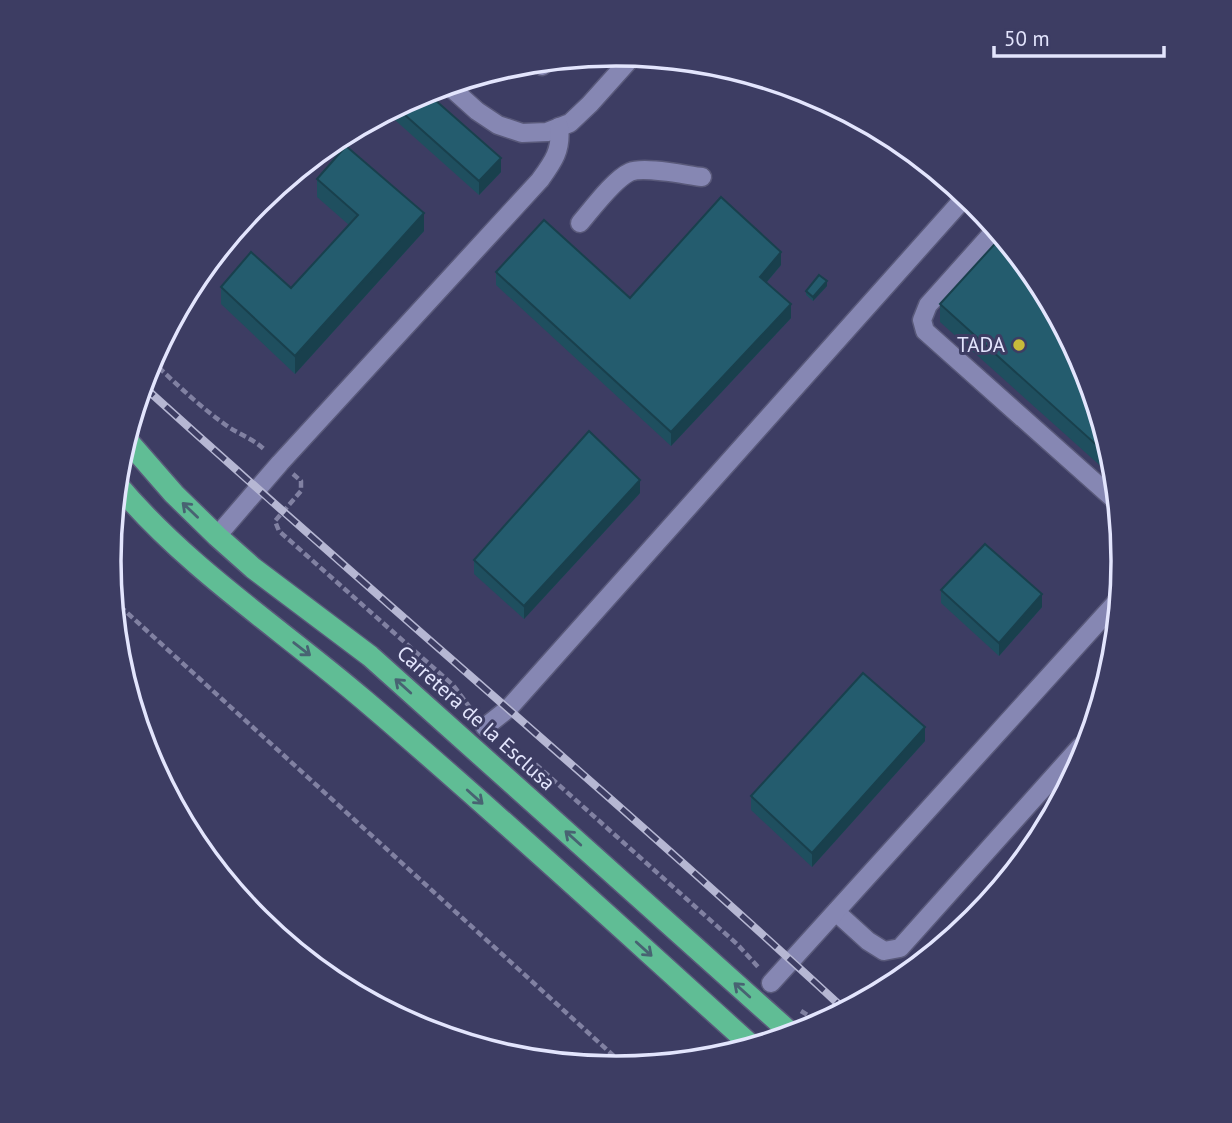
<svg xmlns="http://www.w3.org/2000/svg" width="1232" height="1123" viewBox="0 0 1232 1123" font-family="'PT Sans',sans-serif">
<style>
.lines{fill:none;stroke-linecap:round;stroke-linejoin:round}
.minor-casing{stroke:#59597a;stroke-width:21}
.highway-casing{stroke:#59597a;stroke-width:24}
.path{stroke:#8181a2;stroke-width:4.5;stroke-dasharray:7 3.5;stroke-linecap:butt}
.minor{stroke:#8687b3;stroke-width:18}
.highway{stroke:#60bd95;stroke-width:21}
.rail-casing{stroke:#b6b7d3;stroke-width:8}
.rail{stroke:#3d3d63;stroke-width:5;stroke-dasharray:16;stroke-linecap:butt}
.wall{fill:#1f4f5f}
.shaded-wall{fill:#19404d}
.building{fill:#245c6e;stroke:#19404d;stroke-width:2}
.oneway{stroke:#486372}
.poi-dot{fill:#c8bb3b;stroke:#3d3d63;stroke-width:2.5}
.labels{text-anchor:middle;stroke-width:6;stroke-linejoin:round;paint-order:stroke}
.poi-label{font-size:21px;fill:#e3e5fd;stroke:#3d3d63;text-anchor:end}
.street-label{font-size:21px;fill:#e3e5fd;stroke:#3d3d63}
.rim{fill:none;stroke:#e3e5fd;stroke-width:3.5}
</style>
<rect width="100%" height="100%" fill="#3d3d63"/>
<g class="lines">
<g class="minor-casing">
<g id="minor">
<polyline points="542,66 546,61"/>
<polyline points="448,85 477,111 498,125 522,133 547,132 570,123 590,104 633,56"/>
<path d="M580,223C592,209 614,179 630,172C644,166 685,175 702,177"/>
<polyline points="996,229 928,305 922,320 925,331 1117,502"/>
<path d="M217,536L280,463L540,180C553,162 562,150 559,127"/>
<polyline points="485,727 509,708 966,196"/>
<polyline points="836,912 868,941 884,951 900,948 1080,747 1089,742"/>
<polyline points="771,983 1120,598"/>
</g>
</g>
<g class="highway-casing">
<g id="highway">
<polyline points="126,439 174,494 217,536 253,568 370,656 793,1035"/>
<path d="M116,483C187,568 280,628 363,699C496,812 624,931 753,1047"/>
</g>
</g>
<g class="path">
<path d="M151,360C174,382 197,404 223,423C237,434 251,437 265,450"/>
<polyline points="293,474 301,481 301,491 275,521 279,531 453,685 474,713"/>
<polyline points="112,599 627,1068"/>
<polyline points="508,749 532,761 737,944 759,968"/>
<polyline points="801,1011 822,1024"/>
</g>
<use href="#minor" class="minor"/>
<use href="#highway" class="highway"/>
<g class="rail-casing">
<path id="rail" d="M142,385C374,596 616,798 846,1011"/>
</g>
<use href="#rail" class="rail"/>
</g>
<g class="wall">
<polygon points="422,93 501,172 479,195 386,112"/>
<polygon points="317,179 424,231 295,374 221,304 221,287 291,288 349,225 317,197"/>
<polygon points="781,265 767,282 791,318 671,446 496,285 496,272 630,298"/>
<polygon points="827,286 813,301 806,295 806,291"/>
<polygon points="940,304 1085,368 1114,463 1115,479 940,322"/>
<polygon points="640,493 524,619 474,574 474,560"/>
<polygon points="941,590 1042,607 999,656 941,603"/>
<polygon points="925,741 812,867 751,810 751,796"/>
</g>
<g class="shaded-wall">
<polygon points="501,158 501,172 479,195 479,181"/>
<polygon points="424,213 424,231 295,374 295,356"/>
<polygon points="781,252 781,265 760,290 760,277"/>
<polygon points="827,281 827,286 813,301 813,297"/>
<polygon points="791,304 791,318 671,446 671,432"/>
<polygon points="640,480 640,493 524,619 524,606"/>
<polygon points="1042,594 1042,607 999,656 999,643"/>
<polygon points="925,727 925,741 812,867 812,853"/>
</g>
<g class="building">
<polygon points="426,92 501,158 479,181 396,107"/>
<polygon points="346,146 424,213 295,356 221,287 251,252 291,288 358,215 317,179"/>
<polygon points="721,197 781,252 760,277 791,304 671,432 496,272 544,220 630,298"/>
<polygon points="1002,236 1038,280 1085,368 1112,459 940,304"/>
<polygon points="819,275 827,281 813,297 806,291"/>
<polygon points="589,431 640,480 524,606 474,560"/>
<polygon points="985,544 1042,594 999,643 941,590"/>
<polygon points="863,673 925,727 812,853 751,796"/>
<polygon points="1029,855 974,920 954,938"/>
</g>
<defs><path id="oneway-shaft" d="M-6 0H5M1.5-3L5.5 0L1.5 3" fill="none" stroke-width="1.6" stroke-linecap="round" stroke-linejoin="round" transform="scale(1.75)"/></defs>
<g class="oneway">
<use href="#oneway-shaft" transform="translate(190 510) rotate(-136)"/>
<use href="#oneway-shaft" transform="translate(302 649) rotate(38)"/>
<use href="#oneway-shaft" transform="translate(403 686) rotate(-138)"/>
<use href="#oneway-shaft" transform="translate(475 797) rotate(42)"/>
<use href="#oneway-shaft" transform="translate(573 838) rotate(-138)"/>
<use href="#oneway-shaft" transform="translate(644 949) rotate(42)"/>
<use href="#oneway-shaft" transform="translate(742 990) rotate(-138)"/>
</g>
<circle class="poi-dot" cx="1019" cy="345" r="7"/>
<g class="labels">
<g class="poi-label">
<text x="1005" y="352">TADA</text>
</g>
<g class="street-label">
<text transform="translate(476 718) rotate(42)" y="7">Carretera de la Esclusa</text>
</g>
</g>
<path d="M0 0H1232V1123H0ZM121 561a495 495 0 1 1 990 0a495 495 0 1 1-990 0Z" fill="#3d3d63" fill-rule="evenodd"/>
<path class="rim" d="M121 561a495 495 0 1 1 990 0a495 495 0 1 1-990 0Z"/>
<path d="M994 46v10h170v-10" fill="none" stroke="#e3e5fd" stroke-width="3.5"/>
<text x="1004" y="46" font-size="21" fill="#e3e5fd" stroke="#3d3d63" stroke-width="5" paint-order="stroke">50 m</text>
</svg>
